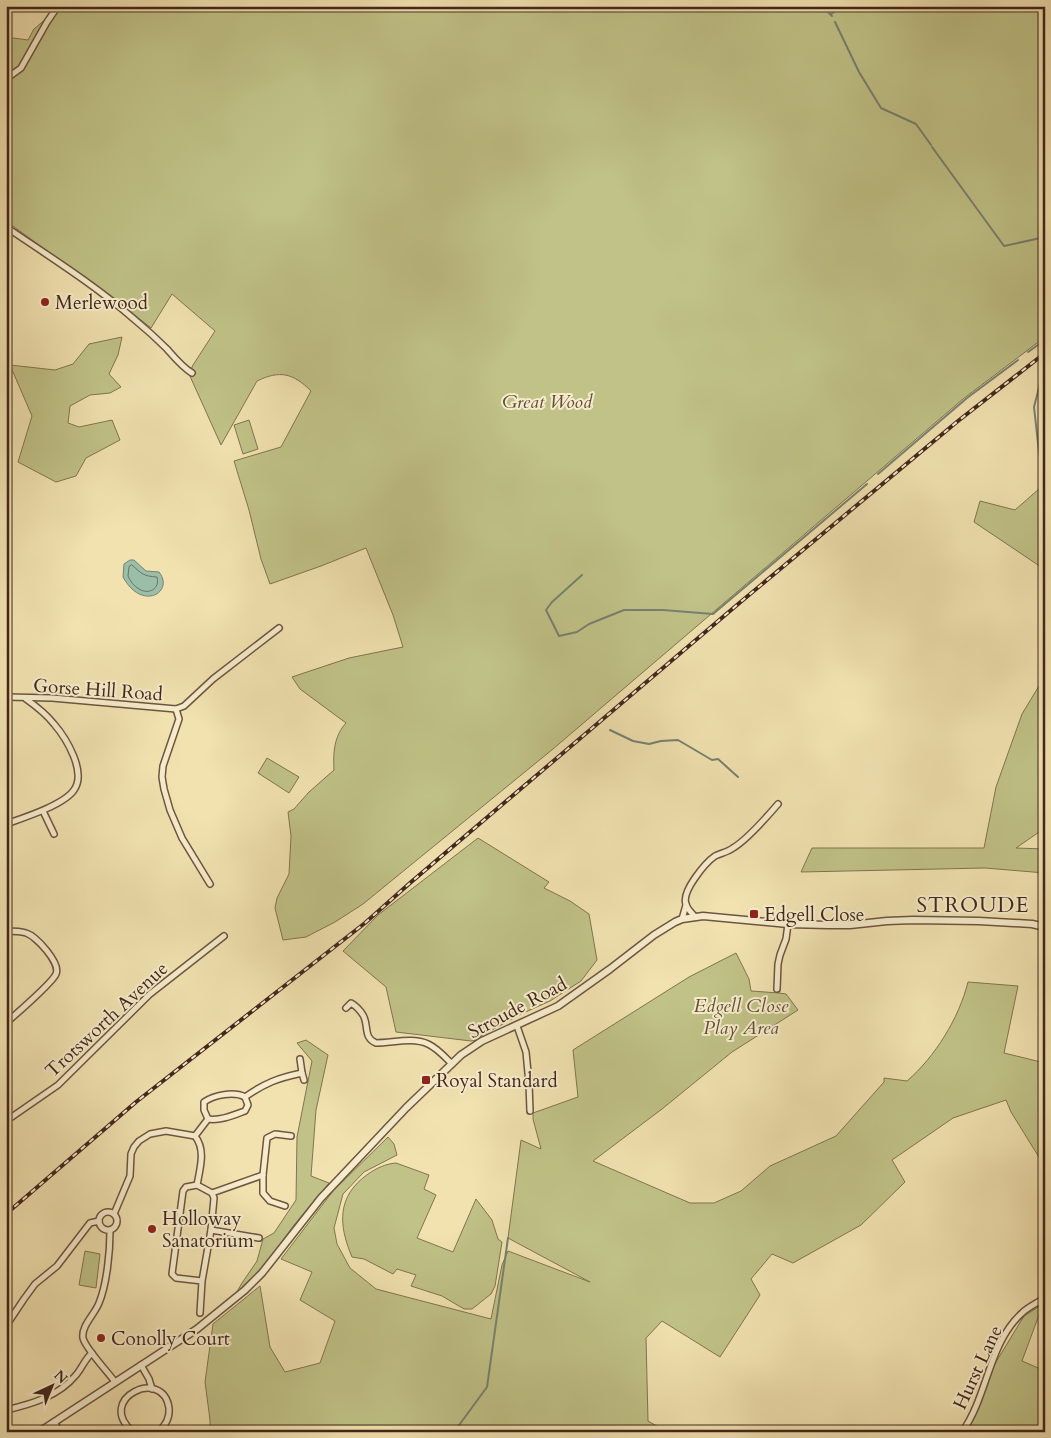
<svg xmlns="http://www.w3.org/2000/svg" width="1051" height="1438" viewBox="0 0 1051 1438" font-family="Cardo,serif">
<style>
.green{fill:#c0c287;stroke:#817451}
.water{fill:#9bbea9;stroke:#778170}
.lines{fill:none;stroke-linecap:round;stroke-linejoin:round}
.shore{stroke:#6e7262;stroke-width:1}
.stream{stroke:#778170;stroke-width:2}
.minor-casing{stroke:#6e5540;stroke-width:8}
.tertiary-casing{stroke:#6e5540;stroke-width:9}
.minor{stroke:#f6eccc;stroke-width:5}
.tertiary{stroke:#f6eccc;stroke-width:6}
.rail-casing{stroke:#42261b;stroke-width:4}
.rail{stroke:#f6eccc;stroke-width:2;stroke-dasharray:5.5;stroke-linecap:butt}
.poi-dot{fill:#8f2418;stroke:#f6eccc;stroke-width:2}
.labels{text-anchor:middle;stroke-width:4;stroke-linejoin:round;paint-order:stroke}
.poi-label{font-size:19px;fill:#42261b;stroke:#f6eccc;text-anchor:start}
.park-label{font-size:19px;font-style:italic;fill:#624d36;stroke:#f6eccc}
.street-label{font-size:19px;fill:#42261b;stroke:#f6eccc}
.quarter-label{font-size:21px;letter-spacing:1px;fill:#42261b;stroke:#f6eccc}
</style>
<rect width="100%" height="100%" fill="#f1e2b0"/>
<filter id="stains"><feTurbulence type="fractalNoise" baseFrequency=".004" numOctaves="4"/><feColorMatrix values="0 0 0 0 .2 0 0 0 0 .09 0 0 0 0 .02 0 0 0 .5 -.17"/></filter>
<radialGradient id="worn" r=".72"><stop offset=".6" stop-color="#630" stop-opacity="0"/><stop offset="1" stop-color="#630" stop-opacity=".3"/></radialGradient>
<g class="green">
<path d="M61,6H1045V337L963,399L553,749L363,904L335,922L306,937L283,940L275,908L277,898L289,874L291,836L288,812L294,809L309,792L334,770C333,753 334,736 346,723L300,689L292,677L349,658L403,647L393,615L366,548L321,566L270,584L261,559L249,510L234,461L281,447L311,391C293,373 280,370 257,381L221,445L189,374L193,365L215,331L172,294L151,328L131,312L6,221V37L28,40L34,29Z"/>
<polygon points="122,337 118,355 109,374 121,387 110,393 90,395 70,406 68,423 79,427 112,420 120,440 86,458 76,476 56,482 18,462 32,416 10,365 55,370 73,364 89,344"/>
<polygon points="249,420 258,449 243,454 234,425"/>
<polygon points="1045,481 1045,569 1044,569 974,522 980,501 1015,510 1039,489"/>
<polygon points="1045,676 1045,796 1042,830 1016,848 1045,849 1045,873 985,868 801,872 812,848 984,848 996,787 1022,714"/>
<polygon points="267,758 299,777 289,793 258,773"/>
<polygon points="478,838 549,882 544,888 570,901 589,914 597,960 581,981 550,1001 519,1015 481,1036 477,1040 471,1041 396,1032 386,987 343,951 378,915"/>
<path d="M736,953L749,979L751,991L779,993L786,994L798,1010L732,1052L662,1109L593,1161L690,1203H714L741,1191L770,1166L836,1136L884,1082V1078L907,1081C935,1057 959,1018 968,982L1018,986L1004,1053L1045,1063V1167L1011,1112L1006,1100L953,1118L892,1160L905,1182L861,1225L793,1263L772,1254L751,1279L760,1295L720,1357L662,1321L646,1338L648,1421L667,1432H210V1420L205,1382L213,1324L260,1286L270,1347L285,1372L320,1363L335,1321L300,1300L312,1272L281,1259L333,1191L388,1137L394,1144L397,1155L364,1172L343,1194L334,1228L337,1244L350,1268L376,1289L491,1319L502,1265L508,1251L590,1282L508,1238L521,1140L541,1149L533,1119V1113L578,1097L573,1050L689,977Z"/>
<polygon points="306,1040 328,1055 316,1110 311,1176 329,1183 294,1225 262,1269 235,1295 242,1283 257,1261 263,1239 274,1233 296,1200 297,1137 312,1061 297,1043"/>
<path d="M396,1163L429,1175L424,1189L436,1195L417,1238L453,1252L476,1199L492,1220L498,1239L502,1242L495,1286L491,1294L472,1309H464L442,1296L411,1286L416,1275L397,1269L393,1274L364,1259L352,1257C338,1224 337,1196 368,1174C377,1168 385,1164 396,1163Z"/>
<polygon points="85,1251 100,1254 96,1288 79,1285"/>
<polygon points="1043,1304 1022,1361 1045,1371 1045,1432 964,1432 996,1362 1024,1316"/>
</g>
<path class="water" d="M130,560H134L146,571L159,572C175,592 142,612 123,577L124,564Z"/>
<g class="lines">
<path class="shore" d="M132,565C142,574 143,576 157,577C160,589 149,595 139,589C134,586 130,581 128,576L129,567Z"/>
<g class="stream">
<polyline points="822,6 832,16"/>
<polyline points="831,14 839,9 840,6"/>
<polyline points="835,22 859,72 881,108 916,124 931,145"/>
<polyline points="932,147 1004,246 1045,237"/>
<polyline points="1028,352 1045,340"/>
<polyline points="1042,376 1034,407 1039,452 1045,479"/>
<polyline points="878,474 967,398 1018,360"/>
<polyline points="582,575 552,602 546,610 559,636 577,632 589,624 624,610 663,610 713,614 867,484"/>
<polyline points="610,730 633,741 649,744 661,741 678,740 712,760 718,759 738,777"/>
<polyline points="454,1432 487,1387 508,1238"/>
</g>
<g class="minor-casing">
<g id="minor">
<polyline points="6,79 21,68 47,22 58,6"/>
<path d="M6,227C50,257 95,285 135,320C146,329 157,339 167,349C174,357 182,367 192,373"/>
<polyline points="6,697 52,698 176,709 184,706 213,679 279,628"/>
<polyline points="176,709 179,719 163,766 162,777 164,789 170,810 182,838 210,884"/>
<polyline points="43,811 54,834"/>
<path d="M6,824C23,818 64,805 74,790C87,772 66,738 54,724C46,714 36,706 26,699"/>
<path d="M695,917C692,913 687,909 686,904C681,892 705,863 715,856C721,853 728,852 733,848C748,839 766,818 778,804"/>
<polyline points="682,919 686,905"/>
<path d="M6,931C13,931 20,931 26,933C36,936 61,963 56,974C53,982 14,1016 6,1023"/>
<polyline points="777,989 778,964 780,955 786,939 788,924"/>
<path d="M346,1008L351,1003C356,1006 360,1010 363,1015C369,1025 363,1038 376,1043C393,1043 412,1037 428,1044C437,1048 445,1057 452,1064"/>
<polyline points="517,1026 526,1052 529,1083 530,1111"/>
<polyline points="300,1059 302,1073 304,1080"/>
<path d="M208,1119C220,1121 234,1115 245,1111L248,1105L245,1097"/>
<polyline points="6,1121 58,1085 150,994 224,936"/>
<path d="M195,1136L208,1119L204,1110V1102C214,1095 234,1091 245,1097C265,1083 278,1078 302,1073"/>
<polyline points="212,1193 263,1175"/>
<polyline points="285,1206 270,1201 263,1193 263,1175 267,1138 275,1134 291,1136"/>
<circle cx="108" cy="1221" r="9"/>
<path d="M114,1214L130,1176L131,1154L134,1147L139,1141L150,1134L166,1131L195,1136C206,1150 200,1168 197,1185"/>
<polyline points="211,1230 259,1238"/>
<path d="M110,1231C110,1251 107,1284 99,1303C95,1314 81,1326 83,1338C85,1348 108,1372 115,1382"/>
<polyline points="200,1313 202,1281 211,1230 214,1198 212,1193 197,1185 186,1187 183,1191 172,1274 176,1278 202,1281"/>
<polyline points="6,1326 24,1299 35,1284 57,1266 90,1223 99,1221"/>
<polyline points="141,1365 149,1379 152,1389"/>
<path d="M6,1410C32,1404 59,1396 76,1375C82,1368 85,1359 92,1353"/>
<polyline points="54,1422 60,1432"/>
<path d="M133,1432C94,1399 163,1366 169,1408C170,1418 165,1426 158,1432"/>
<path d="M962,1432C988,1396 988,1344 1022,1313C1028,1307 1037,1303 1045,1298"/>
</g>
</g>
<g class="tertiary-casing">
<polyline id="tertiary" points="39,1432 197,1329 245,1290 262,1273 321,1198 406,1108 461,1055 482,1041 558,1006 610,969 654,935 675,922 682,919 703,916 788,924 828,925 850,925 887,921 913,920 979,921 1032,924 1045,927"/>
</g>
<use href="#minor" class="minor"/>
<use href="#tertiary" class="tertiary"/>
<g class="rail-casing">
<polyline id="rail" points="6,1214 136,1102 365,923 410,883 737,605 958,421 1045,353"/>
</g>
<use href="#rail" class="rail"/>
</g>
<g class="poi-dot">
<circle cx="45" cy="302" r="5"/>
<rect x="749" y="909" width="10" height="10" rx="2.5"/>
<rect x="421" y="1075" width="10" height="10" rx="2.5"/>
<circle cx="152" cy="1229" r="5"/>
<circle cx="101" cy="1338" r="5"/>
</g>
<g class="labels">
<g class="poi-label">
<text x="55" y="309">Merlewood</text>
<text x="764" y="921">Edgell Close</text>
<text x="436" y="1087">Royal Standard</text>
<text x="162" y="1225">Holloway<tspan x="162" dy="22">Sanatorium</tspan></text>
<text x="111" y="1345">Conolly Court</text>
</g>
<g class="park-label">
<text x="547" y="408">Great Wood</text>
<text x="741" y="1012">Edgell Close<tspan x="741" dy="22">Play Area</tspan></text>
</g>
<g class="street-label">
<text transform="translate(98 689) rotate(4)" y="7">Gorse Hill Road</text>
<text transform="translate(517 1007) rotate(-28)" y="7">Stroude Road</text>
<text transform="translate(106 1019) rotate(-43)" y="7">Trotsworth Avenue</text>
<text transform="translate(977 1367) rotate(-65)" y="7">Hurst Lane</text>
</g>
<g class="quarter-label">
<text x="973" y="912">STROUDE</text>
</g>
</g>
<rect width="1051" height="1438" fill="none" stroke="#f1e2b0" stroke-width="25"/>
<rect x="8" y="8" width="1036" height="1423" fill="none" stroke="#42261b" stroke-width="2.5"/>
<rect x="12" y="12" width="1026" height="1413" fill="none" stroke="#42261b"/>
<g transform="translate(52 1386) rotate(44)" stroke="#f6eccc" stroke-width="4" paint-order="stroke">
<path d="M0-4L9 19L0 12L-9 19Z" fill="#42261b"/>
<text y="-8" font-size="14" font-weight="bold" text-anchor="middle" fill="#42261b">N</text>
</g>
<rect width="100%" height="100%" filter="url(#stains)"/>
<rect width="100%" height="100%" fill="url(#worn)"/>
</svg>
